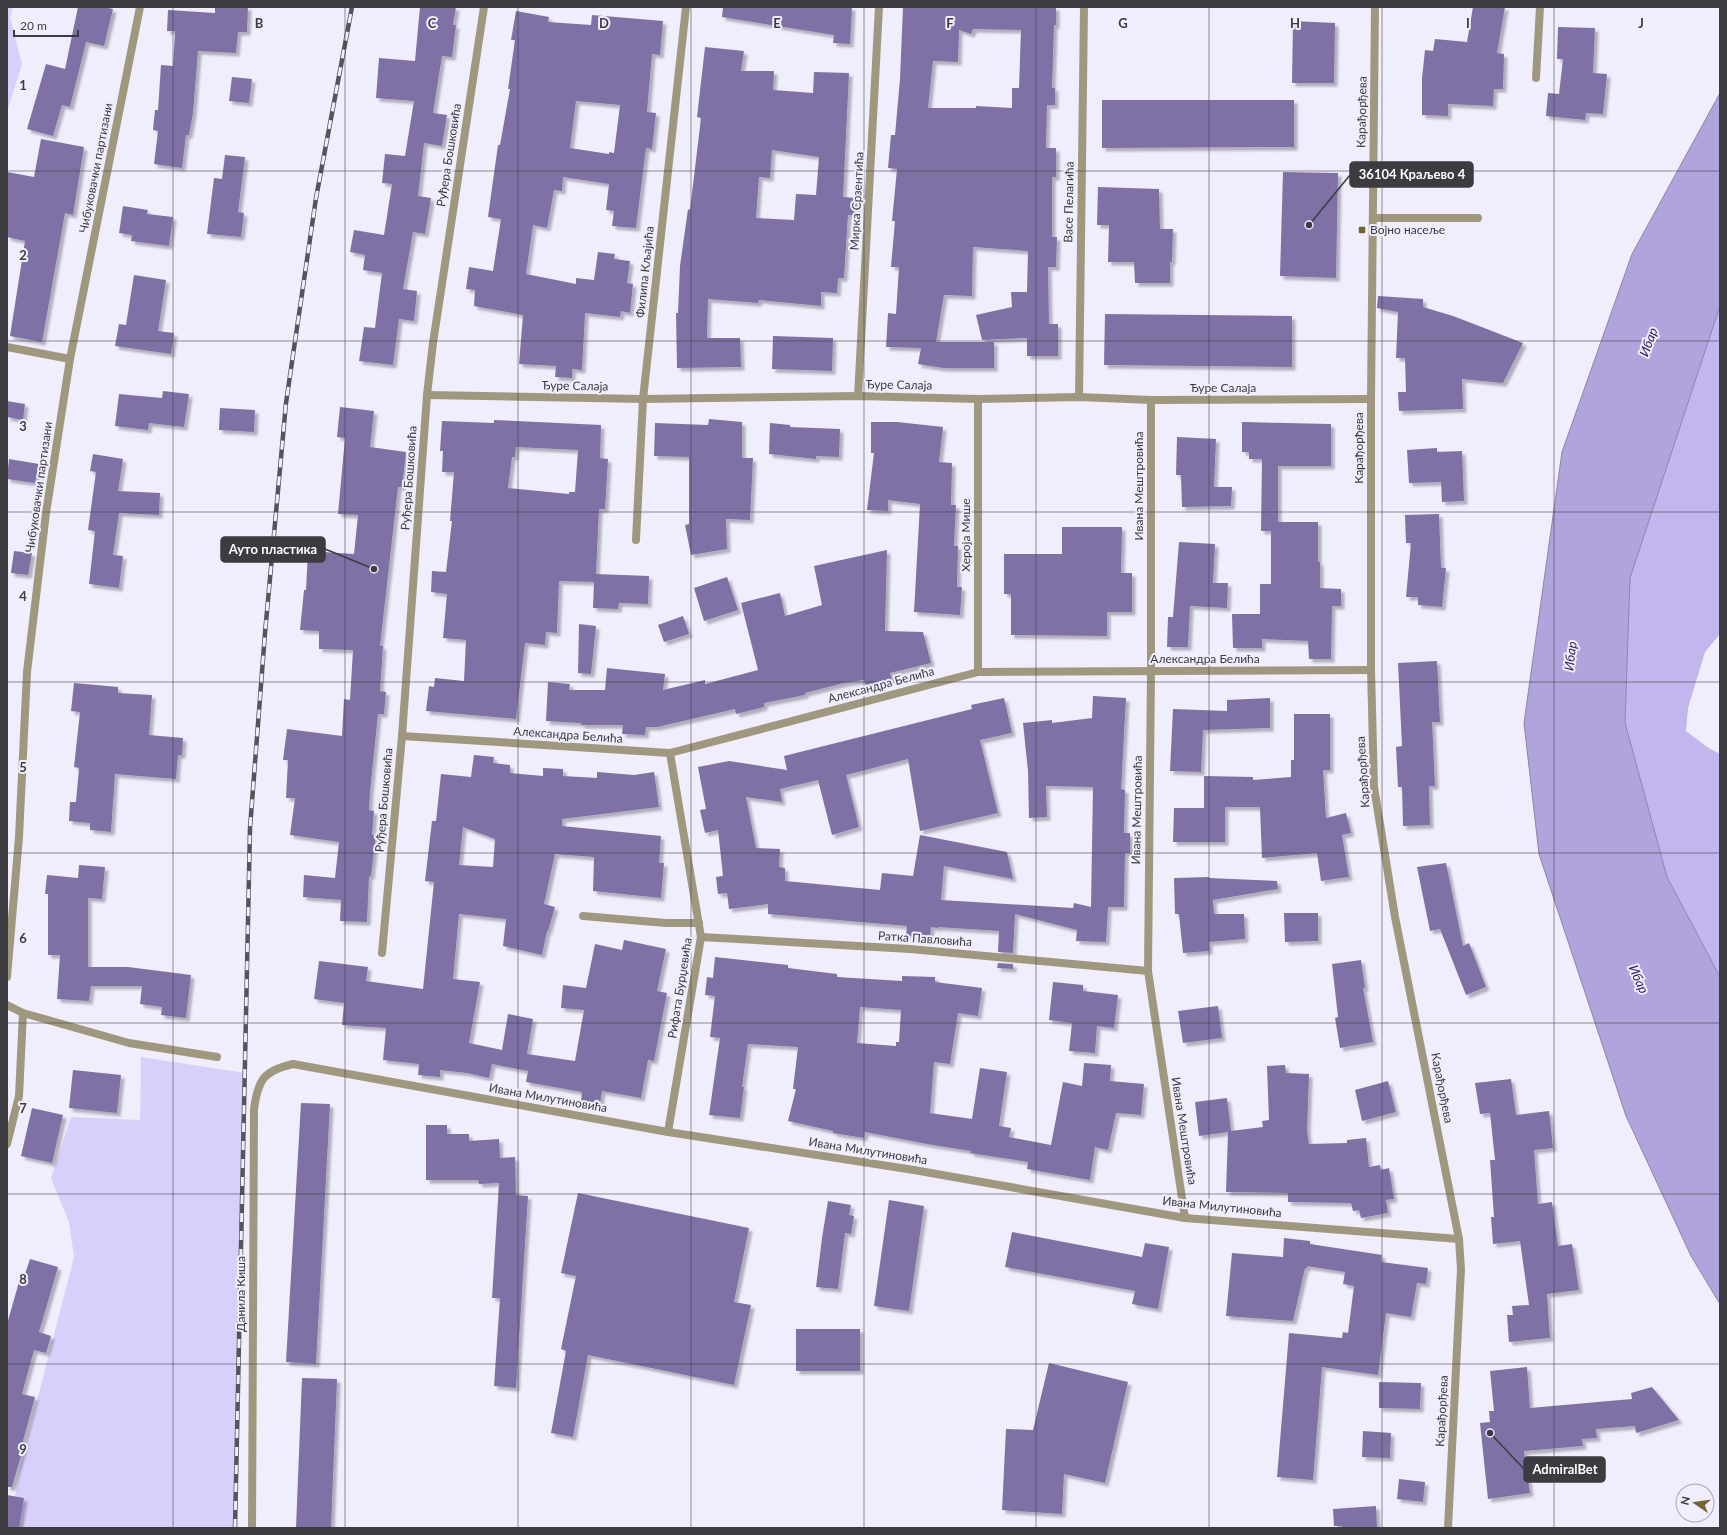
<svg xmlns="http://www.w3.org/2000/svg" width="1727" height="1535" viewBox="0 0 1727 1535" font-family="Lato,sans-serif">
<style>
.green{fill:#d9cffb}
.forest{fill:#c3b5ee}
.water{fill:#b1a3db;stroke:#8e84ac}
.building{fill:#7f71a6;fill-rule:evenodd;filter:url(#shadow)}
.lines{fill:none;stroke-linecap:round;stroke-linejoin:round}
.service{stroke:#9f987f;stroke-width:8}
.minor{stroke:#9f987f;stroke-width:8}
.tertiary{stroke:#9f987f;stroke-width:8}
.rail-casing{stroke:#56545b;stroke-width:4.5}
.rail{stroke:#f0edfc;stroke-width:3;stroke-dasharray:9;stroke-linecap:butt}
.grid{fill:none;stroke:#3c3b40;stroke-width:1;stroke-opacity:0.55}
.poi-dot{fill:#726532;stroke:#f0edfc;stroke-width:1.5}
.labels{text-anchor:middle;stroke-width:4;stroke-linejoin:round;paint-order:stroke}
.street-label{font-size:12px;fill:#3c3b40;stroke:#f0edfc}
.poi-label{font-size:12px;fill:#3c3b40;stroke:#f0edfc;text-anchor:start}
.water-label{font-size:13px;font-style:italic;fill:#392264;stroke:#f0edfc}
.grid-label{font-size:13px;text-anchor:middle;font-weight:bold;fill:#3c3b40;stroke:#f0edfc;stroke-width:4;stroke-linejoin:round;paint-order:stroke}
.leader{fill:none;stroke:#3c3b40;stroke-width:1.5}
.callout-dot{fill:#3c3b40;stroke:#f0edfc;stroke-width:1.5}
.callout{fill:#3c3b40;stroke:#3c3b40;stroke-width:1.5}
.callout-label{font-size:13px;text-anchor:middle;font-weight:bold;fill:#fff}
</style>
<defs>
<filter id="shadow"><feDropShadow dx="3.5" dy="3.5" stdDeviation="1" flood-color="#0004"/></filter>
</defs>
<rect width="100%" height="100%" fill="#f0edfc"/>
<g class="green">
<polygon points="7,7 13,7 10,17 22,64 7,112"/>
<polygon points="141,1057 245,1073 235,1528 10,1528 20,1467 74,1257 69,1222 51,1178 71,1117 140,1120"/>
</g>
<polygon class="forest" points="1720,306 1720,634 1705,652 1688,708 1686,731 1707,747 1720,754 1720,977 1667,877 1625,723 1630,578"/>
<polygon class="water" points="1720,93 1720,306 1630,578 1625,723 1667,877 1720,977 1720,1304 1691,1256 1626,1116 1539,854 1524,723 1562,452 1632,254"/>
<g class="building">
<polygon points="78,7 103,7 113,9 104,46 86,42 70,107 62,105 53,136 27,129 46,64 65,69"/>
<polygon points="215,7 248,7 247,32 238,32 236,53 198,51 193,113 189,135 186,135 182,168 154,164 158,131 153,130 155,110 158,110 161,65 173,66 175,31 167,31 168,10 215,13"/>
<polygon points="420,7 456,7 453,25 456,25 452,57 442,56 433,113 447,115 442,146 424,143 418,196 431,198 425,234 413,232 403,289 417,291 414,321 399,319 393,365 359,361 364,327 375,328 382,273 363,270 365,255 350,252 354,230 384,235 392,184 382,183 385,154 405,156 414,101 376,98 379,58 415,61"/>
<polygon points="723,7 852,7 850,44 833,43 834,35 722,17"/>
<path d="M903,7H1056V25H1054L1052,88H1055V105H1047L1046,148H1056V177H1052V237H1057L1056,267H1048L1049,324H1058V356H1027V338L982,340L976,315L1012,307L1011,292H1027L1028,251L973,247L972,296L944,295L936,342H994V368H943L918,364L921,348L886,347L888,313L896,314L899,267H891L895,221H892L897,169L888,168L891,135H895L900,79ZM973,29L1021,30L1019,88H1012V108L976,106V108H928L933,61L958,62L959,30L971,34Z"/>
<polygon points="1473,7 1505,7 1497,53 1504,54 1503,89 1494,89 1493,106 1448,104 1448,116 1422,115 1422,78 1425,50 1433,51 1435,39 1467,42"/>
<path d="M516,11L549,17L548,22L591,25L592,15L663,21L660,55L652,54L647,112L656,113L652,149L646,148L636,228L612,226L614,211L606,210L609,184L563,177L562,191L554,190L547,228L533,225L526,274L576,284V278L594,280L598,252L615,254L614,259L630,261L627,283L633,284L630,313L621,311L620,317L585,313L582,370L572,369V378L555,377L556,366L519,364L523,315L474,306L475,290L466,289L469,267L493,271L501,219L488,217L498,145H500L510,89H508L515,40H511ZM576,101L620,105L614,153L609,152V154L570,148Z"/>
<polygon points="1293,21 1335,23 1334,83 1292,83"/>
<polygon points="1558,27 1595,28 1593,73 1607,74 1603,114 1586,113 1585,120 1546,116 1548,93 1559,94 1563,59 1557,59"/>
<path d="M705,47L744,51L741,71H774L773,90L813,93L814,72L849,73L843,197L857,198L856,216L848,215L844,278H838L837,293L821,292V306L759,300L758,303L708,299L707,338H740L741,367L677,368L676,313H678L680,266L688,209L690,210L701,118L697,117ZM772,150L819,157L816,195L796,194L794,220L756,218L759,177L770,178Z"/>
<polygon points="232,77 252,79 249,103 229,101"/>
<polygon points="1102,100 1294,100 1294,147 1102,148"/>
<polygon points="41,139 84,147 73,215 65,213 42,342 10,336 25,241 7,237 7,172 34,177"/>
<polygon points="225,155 245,157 238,212 244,213 241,237 207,234 214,178 222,179"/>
<polygon points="1283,172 1338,173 1336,278 1280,276"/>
<polygon points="1098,187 1159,189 1160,229 1173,229 1172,262 1170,262 1170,283 1135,283 1134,262 1108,262 1109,225 1097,225"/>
<polygon points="123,206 148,210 147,214 173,217 169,246 131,241 132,235 119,233"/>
<polygon points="134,275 166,280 158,331 174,333 171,354 115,346 119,324 126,325"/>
<polygon points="1378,296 1423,299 1423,307 1453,316 1523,343 1503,383 1462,379 1463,409 1399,411 1398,392 1406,392 1405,358 1396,358 1398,312 1377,308"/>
<polygon points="1105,314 1292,316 1292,367 1104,365"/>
<polygon points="773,336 833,338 832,371 772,369"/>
<polygon points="163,391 189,394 184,427 149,423 148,430 115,426 119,394 162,398"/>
<polygon points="7,401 25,404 23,420 7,417"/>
<polygon points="340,407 374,411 370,447 406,452 402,487 398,487 380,646 383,646 380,691 386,692 384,714 378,714 370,792 369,810 374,811 372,835 376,835 371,876 369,876 367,922 340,921 341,900 303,897 304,875 335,878 339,842 290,835 295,798 286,798 288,760 283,760 287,729 342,736 344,699 350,700 353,650 319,649 319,631 300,630 304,590 306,590 308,551 354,554 358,515 338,514 345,438 337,437"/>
<polygon points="220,408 255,410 254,432 219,430"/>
<polygon points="709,419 742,422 742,458 753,458 750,520 726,519 727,549 691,555 685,525 689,524 689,457 654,456 655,423 708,425"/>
<path d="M494,420L601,425L600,458L608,459L605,509H599L596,574L649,576L648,604L619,603L618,609L593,608L594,582L559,581L557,633L546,632L545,645L525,643L516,719L426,711L429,686L434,687L435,678L464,681L466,640L443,638L447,594L431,592L432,571L446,572L452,521H450L454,472H442L443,451H440L442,421L494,423ZM516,447L578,450L575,492H569V494L508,488L512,457H515Z"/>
<polygon points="871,422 897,422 943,427 939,462 952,463 951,505 956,505 954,546 958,546 957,587 962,587 960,615 914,612 920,504 888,500 888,511 867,510 874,453 871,453"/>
<polygon points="1242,422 1331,424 1331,466 1278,466 1278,522 1318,522 1318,562 1320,562 1320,588 1341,589 1341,606 1332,606 1331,659 1309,659 1308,641 1262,639 1262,648 1233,648 1232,614 1260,614 1260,584 1271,584 1271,531 1261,531 1262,459 1249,459 1249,452 1242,452"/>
<polygon points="770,423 790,425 790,427 840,429 839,457 816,456 816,459 769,454"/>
<polygon points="1177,437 1216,439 1214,487 1232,487 1231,506 1182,507 1181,475 1176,475"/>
<polygon points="1437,448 1437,452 1462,451 1464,501 1442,502 1441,482 1409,483 1407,450"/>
<polygon points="93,454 123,459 118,491 160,493 159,515 119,513 113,555 123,556 119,588 89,584 95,531 88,530 96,472 90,471"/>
<polygon points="9,459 39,464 35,483 7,479"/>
<polygon points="1439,514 1441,568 1446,568 1442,607 1418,605 1418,597 1406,597 1411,543 1406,543 1405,515"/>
<polygon points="1062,527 1122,527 1121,573 1132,573 1132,612 1107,612 1107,636 1011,635 1011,594 1004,594 1004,554 1062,554"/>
<polygon points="1179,542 1215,544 1213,583 1228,583 1227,608 1190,606 1188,647 1167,647 1168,617 1173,617"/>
<polygon points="887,550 885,631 923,632 931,663 890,673 892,680 866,686 864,680 844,683 805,693 805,695 764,703 764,707 736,714 735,709 657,727 646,727 645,735 622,734 623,725 581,725 581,723 546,721 548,682 570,684 569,690 605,690 607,668 665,674 663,690 705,680 705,684 758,670 741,603 780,593 785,616 822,605 814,566"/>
<polygon points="14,551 32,553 28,575 11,573"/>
<polygon points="727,577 738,610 704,621 694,588"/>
<polygon points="683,616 689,634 664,642 658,625"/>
<polygon points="579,624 596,626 591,674 578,673"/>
<polygon points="1437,661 1440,722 1432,722 1435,786 1429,786 1430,825 1403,826 1402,787 1398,787 1396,747 1402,746 1398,663"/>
<polygon points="74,683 118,687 118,693 152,695 149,735 183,738 182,755 178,755 176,779 115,774 111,832 90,830 90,823 69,821 70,802 76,802 79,768 74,767 80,712 71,711"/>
<polygon points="1093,696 1126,698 1121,789 1125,790 1124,833 1130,833 1130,853 1125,853 1124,907 1108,907 1106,942 1076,941 1077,930 1015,914 1013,953 998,952 999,931 938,927 938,928 931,927 930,938 906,936 907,926 768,914 768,904 729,909 727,893 718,894 716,877 723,876 718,830 705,833 700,810 706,809 698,767 729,761 787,770 784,756 972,709 971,705 1004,698 1012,733 980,740 998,813 920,831 908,759 846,775 859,827 832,835 818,780 780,789 782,802 746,797 756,848 780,849 779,867 785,868 785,881 880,890 882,873 913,876 920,835 1007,852 1013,879 944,866 941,900 1073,908 1074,903 1091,907 1093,787 1046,786 1047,817 1029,818 1028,771 1023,723 1052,720 1052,723 1092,718"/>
<polygon points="1270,698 1270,728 1203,730 1201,772 1170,771 1173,709 1227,711 1227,700"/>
<polygon points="1294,714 1330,714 1330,770 1323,770 1326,818 1346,813 1351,833 1342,835 1349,877 1321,881 1317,853 1262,858 1260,807 1225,807 1225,842 1173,842 1174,808 1204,808 1204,776 1253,777 1253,780 1291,777 1291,760 1294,760"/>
<path d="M474,755L494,757L493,763L510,765V773L543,776V768L563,769V776L597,778V772L634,775L654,772L659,807L562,819V826L661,836L659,863H664L661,898L593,891L594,857L555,854L544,904L555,907L548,931H547L542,955L503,946L506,919L459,914L453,979L480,982L469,1043L502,1050L508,1014L533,1019L527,1054L575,1061L584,1010L561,1008L563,985L586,988L595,944L622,950L624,940L666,949L657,991L667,993L654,1061L648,1060L641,1098L602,1091L600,1104L581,1101L582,1092L526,1082L528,1071L492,1064L489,1078L467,1073L440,1070V1077L418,1075L419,1064L383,1060L386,1028L342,1025L344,1003L314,999L319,961L368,967L366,981L423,989L434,882L425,881L432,821H436L441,774L471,777ZM463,827L495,839L493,867L459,865Z"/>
<polygon points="1446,863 1463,946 1469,943 1486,987 1466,995 1440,929 1430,931 1417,867"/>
<polygon points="79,865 105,867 102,899 88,898 88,967 128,967 191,975 186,1018 161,1015 162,1007 140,1004 142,986 91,986 89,1001 57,999 60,955 48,955 48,894 45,894 47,875 78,878"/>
<polygon points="1209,877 1209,878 1277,881 1278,889 1213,900 1214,914 1244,914 1245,939 1209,942 1209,951 1183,953 1179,914 1175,914 1174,878"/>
<polygon points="1284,913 1318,913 1318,941 1285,942"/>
<path d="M715,957L788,965V968L837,974V977L902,981V976L935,977V982L982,988L978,1016L958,1013L950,1064L934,1062L930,1113L972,1119L980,1068L1007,1072L999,1126L1011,1128L1009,1137L1051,1145L1063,1082L1082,1086L1084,1063L1111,1065L1110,1081L1144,1084L1141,1115L1116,1113L1108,1150L1095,1147L1090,1180L1027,1169L1028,1162L970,1153L971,1151L927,1144L865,1132L864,1138L833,1133V1131L788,1121L796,1089H793L798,1047L748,1044L742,1087H744L740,1118L709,1115L720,1038L710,1037L715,996L705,995L707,977L713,978ZM860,1007L901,1010L899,1042H896V1046L857,1043Z"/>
<polygon points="1361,960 1365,988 1363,988 1373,1042 1340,1048 1335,1018 1338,1017 1332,964"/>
<polygon points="998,963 1013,964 1013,969 997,968"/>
<polygon points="1053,982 1083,985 1083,991 1118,995 1114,1028 1097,1026 1095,1053 1069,1051 1072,1023 1049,1020"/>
<polygon points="1218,1006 1222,1038 1183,1043 1178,1011"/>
<polygon points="1285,1065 1286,1073 1309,1074 1307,1131 1309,1144 1347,1143 1347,1140 1366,1138 1369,1167 1380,1165 1381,1170 1389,1168 1394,1199 1386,1200 1388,1213 1361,1218 1359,1210 1353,1211 1351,1203 1288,1202 1288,1193 1226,1192 1228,1132 1199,1136 1195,1102 1227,1098 1231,1131 1263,1127 1262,1121 1269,1120 1267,1066"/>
<polygon points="73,1070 121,1075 117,1113 69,1108"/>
<polygon points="1511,1079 1516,1115 1549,1111 1553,1148 1534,1150 1538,1204 1552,1202 1558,1246 1572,1244 1579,1290 1547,1294 1550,1338 1509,1342 1507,1315 1513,1315 1512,1306 1529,1305 1520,1241 1493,1244 1491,1217 1494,1217 1490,1160 1495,1160 1490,1113 1480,1114 1475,1083"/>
<polygon points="1388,1081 1396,1112 1362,1121 1355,1090"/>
<polygon points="301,1103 330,1104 316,1364 286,1362"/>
<polygon points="32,1108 63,1115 52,1163 21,1156"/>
<polygon points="426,1125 447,1125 447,1134 469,1134 469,1141 499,1139 500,1158 515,1157 516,1195 528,1196 516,1388 494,1386 500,1298 492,1298 499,1183 479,1184 478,1180 426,1180"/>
<polygon points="578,1193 749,1228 734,1302 751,1305 734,1385 588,1355 573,1437 551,1433 566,1351 561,1349 576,1276 561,1273"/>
<polygon points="889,1200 924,1206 909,1311 874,1306"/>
<polygon points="828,1201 851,1205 849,1215 854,1216 851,1234 845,1233 838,1289 816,1287 822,1238"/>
<polygon points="1012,1232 1142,1257 1145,1243 1169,1247 1158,1309 1132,1304 1135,1291 1005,1267"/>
<polygon points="1284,1238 1310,1241 1310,1244 1382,1255 1381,1262 1428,1268 1426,1284 1417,1283 1411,1317 1386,1313 1378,1375 1322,1367 1313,1480 1277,1477 1289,1333 1342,1338 1343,1332 1348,1333 1354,1286 1343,1284 1345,1272 1307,1266 1307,1268 1305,1268 1293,1321 1226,1316 1232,1253 1283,1257"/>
<polygon points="30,1259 58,1267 39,1332 51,1336 46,1353 34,1350 22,1394 35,1397 23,1441 25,1442 12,1487 7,1487 7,1324 19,1282 22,1283"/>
<rect x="796" y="1329" width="64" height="42"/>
<polygon points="1049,1363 1128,1382 1105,1483 1064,1474 1062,1514 1002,1510 1006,1429 1033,1430"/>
<polygon points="1527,1367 1530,1408 1632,1399 1631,1393 1652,1387 1679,1420 1636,1433 1635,1426 1596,1429 1597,1438 1582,1439 1583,1446 1524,1451 1530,1493 1488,1499 1480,1423 1490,1422 1489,1411 1494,1411 1490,1371"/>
<polygon points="302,1378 337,1379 331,1528 296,1528"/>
<polygon points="1379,1382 1421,1383 1420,1409 1379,1408"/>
<polygon points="1363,1431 1391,1433 1390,1458 1362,1457"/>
<polygon points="1399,1479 1425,1482 1423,1502 1397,1499"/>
<polygon points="7,1495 24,1498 19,1528 7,1528"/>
<polygon points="1376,1506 1377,1528 1342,1528 1342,1526 1334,1526 1333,1509"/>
</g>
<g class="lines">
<polyline class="service" points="1373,218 1478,218"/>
<g class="minor">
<polyline points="1536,78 1540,7"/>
<polyline points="7,347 70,359"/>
<polyline points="427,395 643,399 858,396 978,399 1079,397 1151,400 1371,399"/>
<polyline points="858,396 879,7"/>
<polyline points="1079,397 1084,7"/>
<polyline points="1151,400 1151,672 1148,971 1185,1218"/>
<polyline points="636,540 643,399 686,7"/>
<polyline points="978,672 978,399"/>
<polyline points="402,736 670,753 978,672 1371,670"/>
<polyline points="583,916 666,923 699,923"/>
<polyline points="701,937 910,949 1148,971"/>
<polyline points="382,953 402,736 427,395 433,343 484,7"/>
<polyline points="7,977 19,837 27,672 46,513 70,359 140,7"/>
<polyline points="7,1005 23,1013 19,1096 7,1144"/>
<polyline points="23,1013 129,1043 217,1057"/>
<polyline points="668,1132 701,937 670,753"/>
<path d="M252,1528L254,1109C258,1080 263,1071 293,1064L668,1132L914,1170L1185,1218L1459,1239"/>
</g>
<polyline class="tertiary" points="1375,7 1371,399 1371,670 1374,787 1395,917 1459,1239 1461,1269 1448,1528"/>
<g class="rail-casing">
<polyline id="rail" points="235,1528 250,828 265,633 286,403 316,198 352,7"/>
</g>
<use href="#rail" class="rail"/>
</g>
<path class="grid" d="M173,7V1528M345,7V1528M518,7V1528M691,7V1528M864,7V1528M1036,7V1528M1209,7V1528M1382,7V1528M1554,7V1528M7,171H1720M7,341H1720M7,512H1720M7,682H1720M7,853H1720M7,1023H1720M7,1194H1720M7,1364H1720"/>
<rect class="poi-dot" x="1358" y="226" width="8" height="8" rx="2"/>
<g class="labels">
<g class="street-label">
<text transform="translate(1362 112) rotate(-89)" y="4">Карађорђева</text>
<text transform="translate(449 155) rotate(-81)" y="4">Руђера Бошковића</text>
<text transform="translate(96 168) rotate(-79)" y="4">Чибуковачки партизани</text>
<text transform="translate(857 201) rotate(-87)" y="4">Мирка Срзентића</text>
<text transform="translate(1069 202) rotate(-89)" y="4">Васе Пелагића</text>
<text transform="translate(645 272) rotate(-84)" y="4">Филипа Кљајића</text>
<text transform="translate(899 385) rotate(1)" y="4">Ђуре Салаја</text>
<text transform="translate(575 386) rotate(1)" y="4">Ђуре Салаја</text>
<text x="1223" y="392">Ђуре Салаја</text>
<text transform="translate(1359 448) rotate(-90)" y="4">Карађорђева</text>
<text transform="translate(409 478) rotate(-86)" y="4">Руђера Бошковића</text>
<text transform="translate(1139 486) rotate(-90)" y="4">Ивана Мештровића</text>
<text transform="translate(39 487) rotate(-82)" y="4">Чибуковачки партизани</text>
<text transform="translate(966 535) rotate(-90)" y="4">Хероја Мише</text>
<text x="1205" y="663">Александра Белића</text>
<text transform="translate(881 685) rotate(-15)" y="4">Александра Белића</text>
<text transform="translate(568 735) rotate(4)" y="4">Александра Белића</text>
<text transform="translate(1363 772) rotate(-94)" y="4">Карађорђева</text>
<text transform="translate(384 800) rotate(-85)" y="4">Руђера Бошковића</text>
<text transform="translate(1137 810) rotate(-89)" y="4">Ивана Мештровића</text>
<text transform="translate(925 939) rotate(4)" y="4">Ратка Павловића</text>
<text transform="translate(680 988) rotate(-81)" y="4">Рифата Бурџевића</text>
<text transform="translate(1442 1088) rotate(79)" y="4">Карађорђева</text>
<text transform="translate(548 1098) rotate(10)" y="4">Ивана Милутиновића</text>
<text transform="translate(1184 1131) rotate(81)" y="4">Ивана Мештровића</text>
<text transform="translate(868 1151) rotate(9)" y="4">Ивана Милутиновића</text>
<text transform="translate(1222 1207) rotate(6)" y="4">Ивана Милутиновића</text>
<text transform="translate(241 1294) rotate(-90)" y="4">Данила Киша</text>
<text transform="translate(1442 1411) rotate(-87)" y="4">Карађорђева</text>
</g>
<g class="poi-label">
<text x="1370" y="234">Војно насеље</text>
</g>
<g class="water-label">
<text transform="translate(1648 342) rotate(-70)" y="5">Ибар</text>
<text transform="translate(1570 656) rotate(-83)" y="5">Ибар</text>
<text transform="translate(1639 979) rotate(66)" y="5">Ибар</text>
</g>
</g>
<g class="grid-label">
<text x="259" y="28">B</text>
<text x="432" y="28">C</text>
<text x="604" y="28">D</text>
<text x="777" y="28">E</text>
<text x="950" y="28">F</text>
<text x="1123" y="28">G</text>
<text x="1295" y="28">H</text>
<text x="1468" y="28">I</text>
<text x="1641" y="28">J</text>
<text x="23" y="90">1</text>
<text x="23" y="260">2</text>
<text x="23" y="431">3</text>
<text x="23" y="601">4</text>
<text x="23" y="772">5</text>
<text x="23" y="943">6</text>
<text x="23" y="1113">7</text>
<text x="23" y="1284">8</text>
<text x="23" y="1454">9</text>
</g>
<path class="leader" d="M1309 225L1350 175M374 569L325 549M1490 1433L1524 1469"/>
<g class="callout-dot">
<circle cx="1309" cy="225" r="4"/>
<circle cx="374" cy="569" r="4"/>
<circle cx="1490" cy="1433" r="4"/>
</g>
<g class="callout">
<rect x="1350" y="162" width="123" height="25" rx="4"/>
<rect x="221" y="537" width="104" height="25" rx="4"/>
<rect x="1524" y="1457" width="81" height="25" rx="4"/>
</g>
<g class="callout-label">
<text x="1412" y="179">36104 Краљево 4</text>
<text x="273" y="554">Ауто пластика</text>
<text x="1565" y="1474">AdmiralBet</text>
</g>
<rect width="1727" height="1535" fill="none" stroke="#3c3b40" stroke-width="16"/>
<g transform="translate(1695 1503) rotate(283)"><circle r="19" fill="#f0edfc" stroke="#a8a6b1"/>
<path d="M0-3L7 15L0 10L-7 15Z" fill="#726532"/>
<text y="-6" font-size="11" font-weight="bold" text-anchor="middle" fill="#3c3b40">N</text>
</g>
<path d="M14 30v6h64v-6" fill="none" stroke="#3c3b40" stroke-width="2"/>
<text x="20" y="30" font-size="12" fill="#3c3b40" stroke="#f0edfc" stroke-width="3" paint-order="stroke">20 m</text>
</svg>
